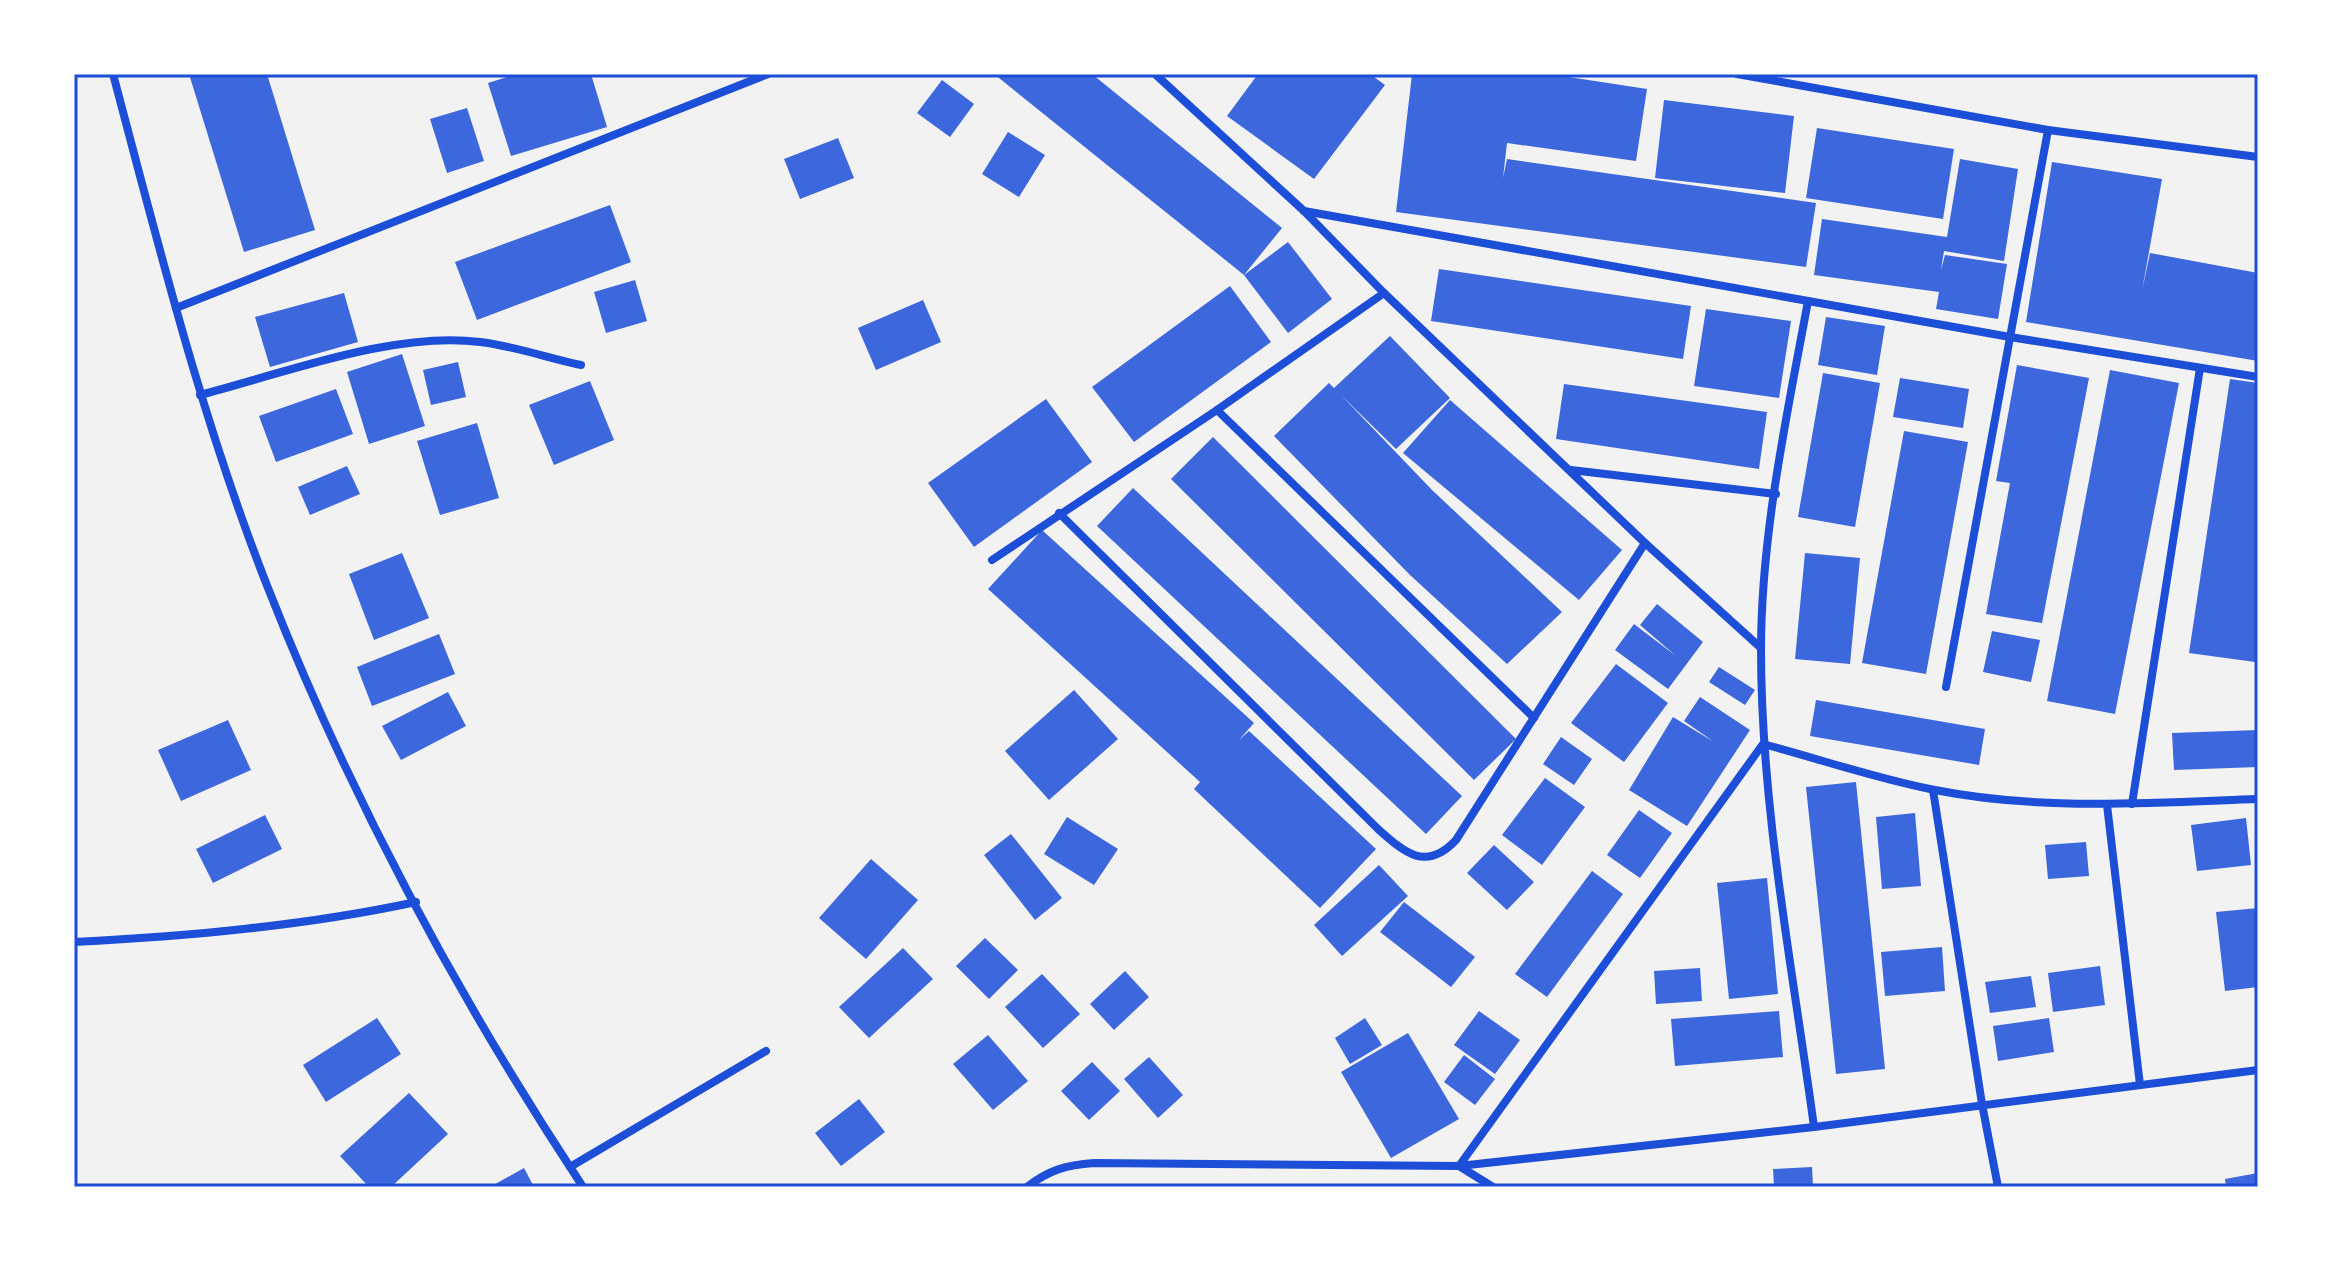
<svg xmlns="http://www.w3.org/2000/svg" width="2332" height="1261" viewBox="0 0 2332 1261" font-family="'Noto Sans',sans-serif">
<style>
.building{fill:#3d67dc}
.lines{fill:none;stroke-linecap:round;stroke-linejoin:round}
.minor{stroke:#1d4ed8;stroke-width:8}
.neatline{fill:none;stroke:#1d4ed8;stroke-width:3}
</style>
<rect width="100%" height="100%" fill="#f2f2f2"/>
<g class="building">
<polygon points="189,74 267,74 315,230 244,252"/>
<polygon points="516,74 591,74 607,127 511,156 488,83"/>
<polygon points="994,74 1092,74 1282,228 1244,275"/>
<polygon points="1258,74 1370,74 1385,85 1314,179 1227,116"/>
<polygon points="1412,74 1549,74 1647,89 1636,161 1507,143 1503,178 1507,159 1816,203 1806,267 1396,212"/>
<polygon points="942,80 974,104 950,137 917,113"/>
<polygon points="1664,100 1794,116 1785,193 1655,178"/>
<polygon points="467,108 484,161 447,173 430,119"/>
<polygon points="1817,128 1954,149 1943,219 1806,198"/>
<polygon points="1008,132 1045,155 1019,197 982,174"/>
<polygon points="838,138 854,178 800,199 784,159"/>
<polygon points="1960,159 2018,169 2004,261 1944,251 1941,270 1945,255 2007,264 1998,319 1936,309 1939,292 1814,275 1822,219 1947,237"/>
<polygon points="2052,162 2162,179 2142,291 2150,253 2258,273 2258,361 2026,322"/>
<polygon points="610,205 631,262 477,320 455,262"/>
<polygon points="1288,242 1332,299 1288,333 1244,275"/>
<polygon points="1439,269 1691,306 1683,359 1431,321"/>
<polygon points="635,280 647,321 606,333 594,292"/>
<polygon points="1230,286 1271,342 1134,442 1092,387"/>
<polygon points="344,293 358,342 270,367 255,317"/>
<polygon points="923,300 941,342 876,370 858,328"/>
<polygon points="1706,309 1791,321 1779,398 1694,386"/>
<polygon points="1826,317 1885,326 1877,375 1818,365"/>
<polygon points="1390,336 1450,398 1396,449 1341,395 1432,490 1562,612 1507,664 1410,575 1274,436 1329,383 1334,388"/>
<polygon points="402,354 425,426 369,444 347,372"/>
<polygon points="458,362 466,397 431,405 423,370"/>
<polygon points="2017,365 2089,378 2042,623 1986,614 2010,483 1996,481"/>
<polygon points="2110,370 2179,383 2115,714 2047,701"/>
<polygon points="1823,373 1880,383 1855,527 1798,517"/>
<polygon points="1900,378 1969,389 1963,428 1893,417"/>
<polygon points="2230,379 2258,383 2258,643 2255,662 2189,653"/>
<polygon points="590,381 614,440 554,465 529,405"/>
<polygon points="1564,384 1767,412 1759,469 1556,439"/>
<polygon points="336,389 353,434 276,462 259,416"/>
<polygon points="1046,399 1092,462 974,547 928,483"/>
<polygon points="1450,400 1622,550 1579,600 1403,453"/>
<polygon points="477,423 499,498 440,515 417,441"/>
<polygon points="1904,431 1968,442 1926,674 1862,663"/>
<polygon points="1213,437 1516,739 1474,780 1171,479"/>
<polygon points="347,466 360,494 310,515 298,487"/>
<polygon points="1133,488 1462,796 1426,834 1097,526"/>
<polygon points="1042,530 1254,723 1239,740 1249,731 1376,849 1320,908 1194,789 1200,782 988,589"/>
<polygon points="402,553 429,618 374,640 349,574"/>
<polygon points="1805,553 1860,558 1850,664 1795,659"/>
<polygon points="1657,604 1703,642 1668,689 1615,650 1634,624 1676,656 1640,625"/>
<polygon points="1992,631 2040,640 2031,682 1983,672"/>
<polygon points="439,634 455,674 372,706 357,667"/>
<polygon points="1616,664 1668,703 1624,762 1571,723"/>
<polygon points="1719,667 1755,690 1745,705 1709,682"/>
<polygon points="1074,690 1118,739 1049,800 1005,751"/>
<polygon points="448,692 466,726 401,760 382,726"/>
<polygon points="1700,697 1750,730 1687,826 1629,790 1673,717 1714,742 1684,721"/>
<polygon points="1816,700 1985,729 1979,765 1810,736"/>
<polygon points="228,720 251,770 181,801 158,750"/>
<polygon points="2258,730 2258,767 2174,770 2172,733"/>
<polygon points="1561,737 1592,759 1574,785 1543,764"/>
<polygon points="1545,778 1585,807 1542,865 1502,835"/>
<polygon points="1856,782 1885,1069 1836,1074 1806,787"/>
<polygon points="1639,810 1672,833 1640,878 1607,855"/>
<polygon points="1915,813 1921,886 1882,889 1876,817"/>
<polygon points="265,815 282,849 213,883 196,849"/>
<polygon points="1067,817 1118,849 1094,885 1044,854"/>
<polygon points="2246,818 2251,865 2197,871 2191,825"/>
<polygon points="1011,834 1062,898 1035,920 984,855"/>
<polygon points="2086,842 2089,876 2048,879 2045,845"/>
<polygon points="1494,845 1534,882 1507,910 1467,873"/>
<polygon points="871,859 918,900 866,959 819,918"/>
<polygon points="1379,865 1408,896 1342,956 1314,925"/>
<polygon points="1592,871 1623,894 1547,997 1515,974"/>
<polygon points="1767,878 1778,994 1729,999 1717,883"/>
<polygon points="1404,902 1475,957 1451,987 1380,932"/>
<polygon points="2258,908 2258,987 2225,991 2216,912"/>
<polygon points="985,938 1018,970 989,999 956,966"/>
<polygon points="1942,947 1945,991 1885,996 1881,952"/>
<polygon points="903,948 933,979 869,1038 839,1007"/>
<polygon points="2100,966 2105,1005 2053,1012 2048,973"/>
<polygon points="1700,968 1702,1001 1656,1004 1654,971"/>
<polygon points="1125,971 1149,997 1114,1030 1090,1004"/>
<polygon points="1042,974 1080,1014 1043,1048 1005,1007"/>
<polygon points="2031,976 2036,1007 1990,1013 1985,982"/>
<polygon points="1479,1011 1520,1040 1495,1074 1454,1045"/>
<polygon points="1779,1011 1783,1057 1675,1066 1671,1019"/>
<polygon points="377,1018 401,1054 326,1102 303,1065"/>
<polygon points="1365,1018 1382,1045 1350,1064 1335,1038"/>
<polygon points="2049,1018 2054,1052 1998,1061 1993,1026"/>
<polygon points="1408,1033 1459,1119 1391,1158 1341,1072"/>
<polygon points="988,1035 1028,1081 993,1110 953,1064"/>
<polygon points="1464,1055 1495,1079 1475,1105 1444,1082"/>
<polygon points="1149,1057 1183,1095 1158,1118 1124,1079"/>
<polygon points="1092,1062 1120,1091 1089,1120 1061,1091"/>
<polygon points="409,1093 448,1134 391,1187 369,1187 340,1156"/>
<polygon points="859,1099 885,1132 841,1166 815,1133"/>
<polygon points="1812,1167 1813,1187 1774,1187 1773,1169"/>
<polygon points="524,1168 534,1187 490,1187"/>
<polygon points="2258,1173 2258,1187 2226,1187 2225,1179"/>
</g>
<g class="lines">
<g class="minor">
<path d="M113,74C159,247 202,421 268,588C350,797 459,999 583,1187"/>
<polyline points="1737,74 2048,130 2258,157"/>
<polyline points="1304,211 2010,337 2258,377"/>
<path d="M1808,301C1787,415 1761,534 1761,650C1761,809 1793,970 1814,1127"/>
<polyline points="176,308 768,74"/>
<path d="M200,395C285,373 394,331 480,342C514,346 548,358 581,365"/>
<polyline points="1217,410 1534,718"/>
<polyline points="1571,470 1776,494"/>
<path d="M1059,513L1378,829C1405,853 1426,872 1456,840L1645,543L1384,293"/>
<polyline points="1645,543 1761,648"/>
<polyline points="992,560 1217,410 1384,293 1304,211 1155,74"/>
<polyline points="1946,687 2048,130"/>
<polyline points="1933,790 1982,1104 1998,1187"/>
<polyline points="2132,804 2200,368"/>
<polyline points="2107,805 2140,1085"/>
<path d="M74,942C189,936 304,926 416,902"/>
<polyline points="570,1167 766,1051"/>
<path d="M1027,1187C1049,1170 1066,1165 1094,1163L1459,1166L1814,1127L2258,1070"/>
<path d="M1493,1187L1459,1166L1763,744C1820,759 1877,779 1935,790C2041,811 2151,803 2258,799"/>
</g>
</g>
<rect width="2332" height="1261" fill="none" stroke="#ffffff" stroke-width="152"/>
<rect x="76" y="76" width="2180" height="1109" class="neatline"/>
</svg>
